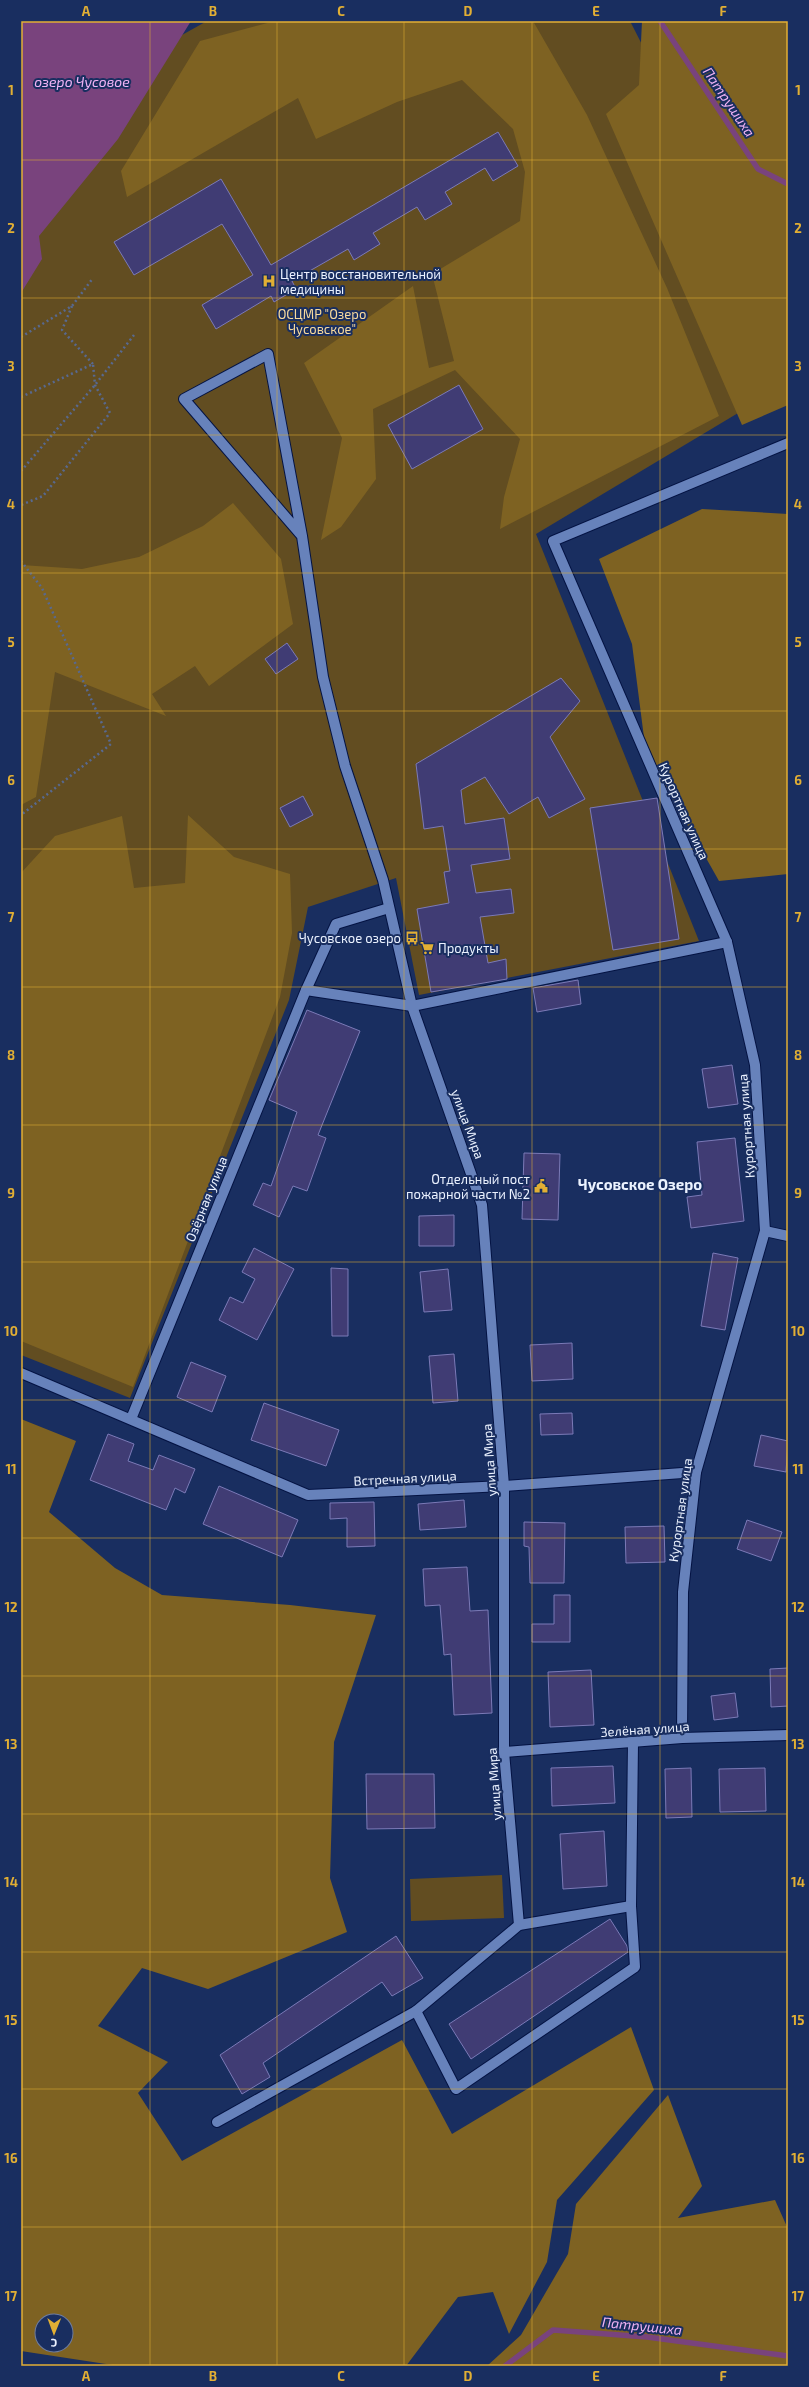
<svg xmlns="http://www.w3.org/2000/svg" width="809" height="2387" viewBox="0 0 809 2387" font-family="'Exo 2',sans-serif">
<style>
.green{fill:#624d21}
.forest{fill:#7e6222;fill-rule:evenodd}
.water{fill:#79437d}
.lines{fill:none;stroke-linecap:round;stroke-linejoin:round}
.stream{stroke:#79437d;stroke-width:5.5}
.building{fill:#403c74;stroke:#7b7ab7}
.minor-casing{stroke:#041343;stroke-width:12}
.path{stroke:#586990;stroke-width:2.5;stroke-dasharray:2 3;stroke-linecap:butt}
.minor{stroke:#6782bb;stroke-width:10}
.grid{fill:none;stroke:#e2af34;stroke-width:1;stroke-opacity:0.55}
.labels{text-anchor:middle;stroke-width:4;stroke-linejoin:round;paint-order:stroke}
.poi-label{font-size:13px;fill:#ebf2ff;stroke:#192e60;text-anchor:start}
.park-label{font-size:13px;fill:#f8da9d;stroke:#192e60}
.street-label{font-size:13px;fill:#ebf2ff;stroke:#192e60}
.water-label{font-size:14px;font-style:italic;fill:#f1b3f5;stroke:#192e60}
.quarter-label{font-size:15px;font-weight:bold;fill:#ebf2ff;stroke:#192e60}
.neatline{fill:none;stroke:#e2af34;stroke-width:1.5}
.grid-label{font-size:13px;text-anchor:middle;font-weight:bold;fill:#e2af34}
</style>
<rect width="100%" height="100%" fill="#192e60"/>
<g class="green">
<polygon points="207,21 630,21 713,184 788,383 536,534 699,941 419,995 396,878 308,907 289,1000 130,1398 21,1355 21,125"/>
<polygon points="502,1875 504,1918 411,1921 410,1879"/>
</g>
<g class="forest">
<polygon points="275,21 533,21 587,115 667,288 719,416 500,529 504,497 520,439 455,370 373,409 376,479 341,527 321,540 342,438 304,363 413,286 429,368 454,361 432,274 520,221 525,172 513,129 462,80 397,102 316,139 298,98 127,197 121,171 200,41"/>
<polygon points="642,21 788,21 788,405 742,425 606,114 639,85"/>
<polygon points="233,503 281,559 293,624 209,686 195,666 152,694 166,716 55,672 36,797 21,805 21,565 82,569 139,557 203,526"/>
<polygon points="702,509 788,514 788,874 719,881 675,803 647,761 632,644 599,559"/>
<polygon points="188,815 234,857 290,874 292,933 280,997 133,1387 21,1341 21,873 55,836 122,816 134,888 185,883"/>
<path d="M21,1419L76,1441L49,1512L115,1568L162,1595L290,1605L376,1615L334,1742L330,1878L347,1932L208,1989L142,1968L98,2026L168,2062L138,2093L182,2161L402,2040L452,2134L631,2027L654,2090L557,2200L547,2262L509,2334L493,2292L458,2297L406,2366H119L21,2351ZM42,2321H66V2345H42Z"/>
<polygon points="668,2095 702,2186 678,2218 775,2200 788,2229 788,2366 487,2366 521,2335 568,2254 576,2204"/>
</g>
<polygon class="water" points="21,21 191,21 118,139 39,236 42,259 21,293"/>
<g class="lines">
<g class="stream">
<polyline points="660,21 758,169 788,184"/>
<polyline points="505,2366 553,2330 647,2337 788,2356"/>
</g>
</g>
<g class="building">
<polygon points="498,132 518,166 493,181 485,168 445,192 452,204 425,220 417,207 373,233 380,244 354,260 348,249 292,281 296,289 274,302 271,296 216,329 202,305 253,275 222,224 134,275 114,242 221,179 271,265"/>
<polygon points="459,385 483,429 412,469 388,425"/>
<polygon points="287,643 298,659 276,674 265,659"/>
<polygon points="561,678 580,701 550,737 585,799 549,818 538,797 509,814 485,777 461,790 465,824 504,818 510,859 471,865 476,893 511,889 514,913 480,917 488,963 506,959 507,979 431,992 417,909 449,903 444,872 450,871 443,826 424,829 416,764"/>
<polygon points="303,796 313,815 290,827 280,808"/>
<polygon points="657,798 679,939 613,950 590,808"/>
<polygon points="578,980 581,1004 537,1012 533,988"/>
<polygon points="307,1010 360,1031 318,1135 326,1138 307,1191 293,1186 279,1217 253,1205 263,1183 271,1186 297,1112 269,1100"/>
<polygon points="732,1065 738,1104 708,1108 702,1069"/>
<polygon points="735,1138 744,1221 691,1228 687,1197 702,1195 697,1142"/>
<polygon points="524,1153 560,1154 558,1220 522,1219"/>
<polygon points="454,1215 454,1246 419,1246 419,1216"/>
<polygon points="254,1248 294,1269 257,1340 219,1320 230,1297 243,1303 255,1279 242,1272"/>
<polygon points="713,1253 738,1258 725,1330 701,1326"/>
<polygon points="331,1268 348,1269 348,1336 332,1336"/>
<polygon points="448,1269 452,1310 424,1312 420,1272"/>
<polygon points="572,1343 573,1379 532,1381 530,1345"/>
<polygon points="454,1354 458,1401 433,1403 429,1356"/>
<polygon points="191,1362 226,1376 212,1412 177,1397"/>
<polygon points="264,1403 339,1430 326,1466 251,1440"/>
<polygon points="572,1413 573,1434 541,1435 540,1414"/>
<polygon points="108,1434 134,1444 128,1461 153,1470 159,1455 195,1469 185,1493 175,1488 166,1510 90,1480"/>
<polygon points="761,1435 788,1441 786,1472 754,1466"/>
<polygon points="219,1486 298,1520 282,1557 203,1524"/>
<polygon points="464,1500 466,1527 420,1530 418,1504"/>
<polygon points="374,1502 375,1546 347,1547 347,1518 330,1519 330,1503"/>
<polygon points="747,1520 782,1532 771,1561 737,1549"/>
<polygon points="524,1522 565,1523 564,1583 530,1583 529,1547 524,1546"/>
<polygon points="664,1526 665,1562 626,1563 625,1527"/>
<polygon points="467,1567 470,1611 488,1610 492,1713 454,1715 451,1654 444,1655 440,1605 425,1606 423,1569"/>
<polygon points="554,1595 570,1595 570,1642 532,1642 532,1624 554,1624"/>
<polygon points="788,1668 788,1706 771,1707 770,1669"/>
<polygon points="591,1670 594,1725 550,1727 548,1672"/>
<polygon points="735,1693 738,1717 714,1720 711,1696"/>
<polygon points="613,1766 615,1803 552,1806 551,1768"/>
<polygon points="691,1768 692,1817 666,1818 665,1769"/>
<polygon points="765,1768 766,1811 720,1812 719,1769"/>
<polygon points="366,1774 434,1774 435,1828 367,1829"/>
<polygon points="604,1831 607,1886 563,1889 560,1834"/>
<polygon points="610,1919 627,1946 628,1952 471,2059 449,2024"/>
<polygon points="396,1936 423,1978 392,1996 382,1982 263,2063 270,2077 242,2094 220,2055"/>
</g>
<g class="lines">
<g class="minor-casing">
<g id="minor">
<polyline points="302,536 184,399 268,354 302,536 323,677 345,766 383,880 412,1006 482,1205 504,1486 504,1752 519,1925"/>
<polyline points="306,990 412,1006 727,942"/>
<polyline points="765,1231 788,1236"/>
<polyline points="21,1373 308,1495 504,1486 696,1472"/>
<polyline points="131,1419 306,990 336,924 389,908"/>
<polyline points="682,1738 683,1592 696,1472 765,1231 755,1065 727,942 553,541 788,443"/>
<polyline points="504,1752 682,1738 788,1735"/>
<polyline points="416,2011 456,2089 635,1967 631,1906 633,1743"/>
<polyline points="217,2122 416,2011 519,1925 631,1906"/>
</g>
</g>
<g class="path">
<polyline points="72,306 62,330 93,364"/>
<polyline points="21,337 72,306 93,278"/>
<polyline points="21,397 93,364 95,385 110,413 43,496 21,505"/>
<polyline points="21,471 95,385 134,335"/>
<polyline points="21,561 42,588 111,744 21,815"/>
</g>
<use href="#minor" class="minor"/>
</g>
<path class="grid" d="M150,21V2366M277,21V2366M404,21V2366M532,21V2366M660,21V2366M21,160H788M21,298H788M21,435H788M21,573H788M21,711H788M21,849H788M21,987H788M21,1125H788M21,1262H788M21,1400H788M21,1538H788M21,1676H788M21,1814H788M21,1952H788M21,2089H788M21,2227H788"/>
<defs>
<g id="hospital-bare" transform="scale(1.08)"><path d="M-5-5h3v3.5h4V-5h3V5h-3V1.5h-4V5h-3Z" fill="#e2af34" stroke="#192e60" stroke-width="2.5" paint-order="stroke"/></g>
<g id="bus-bare" transform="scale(1.08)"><path d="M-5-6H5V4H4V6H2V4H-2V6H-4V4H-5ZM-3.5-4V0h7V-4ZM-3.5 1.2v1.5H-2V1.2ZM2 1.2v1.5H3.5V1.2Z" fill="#e2af34" stroke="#192e60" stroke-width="2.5" paint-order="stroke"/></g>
<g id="supermarket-bare" transform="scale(1.08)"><path d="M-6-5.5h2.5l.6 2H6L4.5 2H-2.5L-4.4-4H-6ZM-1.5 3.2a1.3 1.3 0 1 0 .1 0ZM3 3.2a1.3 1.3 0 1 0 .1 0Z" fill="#e2af34" stroke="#192e60" stroke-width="2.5" paint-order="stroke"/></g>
<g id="civic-bare" transform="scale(1.08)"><path d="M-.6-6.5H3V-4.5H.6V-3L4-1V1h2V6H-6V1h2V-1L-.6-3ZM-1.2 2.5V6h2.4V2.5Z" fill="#e2af34" stroke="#192e60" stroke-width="2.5" paint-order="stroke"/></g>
</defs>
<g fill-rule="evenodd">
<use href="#hospital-bare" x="269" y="281"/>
<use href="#bus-bare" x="412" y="938"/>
<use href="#supermarket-bare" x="427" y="948"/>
<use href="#civic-bare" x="541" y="1186"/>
</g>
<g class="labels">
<g class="poi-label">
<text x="280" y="279">Центр восстановительной<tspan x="280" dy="15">медицины</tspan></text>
<text x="401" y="943" text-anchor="end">Чусовское озеро</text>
<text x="438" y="953">Продукты</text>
<text x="530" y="1184" text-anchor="end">Отдельный пост<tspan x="530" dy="15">пожарной части №2</tspan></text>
</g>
<g class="park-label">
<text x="322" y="319">ОСЦМР "Озеро<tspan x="322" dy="15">Чусовское"</tspan></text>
</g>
<g class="street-label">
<text transform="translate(684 811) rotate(66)" y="5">Курортная улица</text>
<text transform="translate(468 1124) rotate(70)" y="5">улица Мира</text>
<text transform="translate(746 1126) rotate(-94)" y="5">Курортная улица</text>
<text transform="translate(206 1199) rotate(-68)" y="5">Озёрная улица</text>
<text transform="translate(489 1460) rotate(-94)" y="5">улица Мира</text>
<text transform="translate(405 1478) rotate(-3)" y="5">Встречная улица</text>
<text transform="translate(680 1510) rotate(-82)" y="5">Курортная улица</text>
<text transform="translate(645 1729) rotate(-4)" y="5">Зелёная улица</text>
<text transform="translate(494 1784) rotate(-94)" y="5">улица Мира</text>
</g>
<g class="water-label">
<text x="82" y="87">озеро Чусовое</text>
<text transform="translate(729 102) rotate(56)" y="5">Патрушиха</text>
<text transform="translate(642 2326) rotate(6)" y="5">Патрушиха</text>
</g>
<g class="quarter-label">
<text x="640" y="1190">Чусовское Озеро</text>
</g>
</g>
<rect width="809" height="2387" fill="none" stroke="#192e60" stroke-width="44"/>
<g transform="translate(54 2333) rotate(181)"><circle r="19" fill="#192e60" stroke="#6d7ca0"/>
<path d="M0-3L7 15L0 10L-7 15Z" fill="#e2af34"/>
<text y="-6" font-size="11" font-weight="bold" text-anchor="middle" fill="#ebf2ff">С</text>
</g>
<rect x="22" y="22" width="765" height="2343" class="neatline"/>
<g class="grid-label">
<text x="86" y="16">A</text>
<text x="213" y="16">B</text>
<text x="341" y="16">C</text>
<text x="468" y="16">D</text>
<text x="596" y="16">E</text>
<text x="723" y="16">F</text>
<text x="11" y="95">1</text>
<text x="798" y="95">1</text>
<text x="11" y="233">2</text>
<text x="798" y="233">2</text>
<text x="11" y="371">3</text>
<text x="798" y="371">3</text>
<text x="11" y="509">4</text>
<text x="798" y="509">4</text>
<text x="11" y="647">5</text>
<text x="798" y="647">5</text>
<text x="11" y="785">6</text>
<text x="798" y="785">6</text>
<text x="11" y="922">7</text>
<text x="798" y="922">7</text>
<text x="11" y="1060">8</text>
<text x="798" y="1060">8</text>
<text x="11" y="1198">9</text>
<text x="798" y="1198">9</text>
<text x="11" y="1336">10</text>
<text x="798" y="1336">10</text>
<text x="11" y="1474">11</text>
<text x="798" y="1474">11</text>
<text x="11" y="1612">12</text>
<text x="798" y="1612">12</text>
<text x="11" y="1749">13</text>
<text x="798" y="1749">13</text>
<text x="11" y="1887">14</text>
<text x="798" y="1887">14</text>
<text x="11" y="2025">15</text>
<text x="798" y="2025">15</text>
<text x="11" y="2163">16</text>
<text x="798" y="2163">16</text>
<text x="11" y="2301">17</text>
<text x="798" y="2301">17</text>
<text x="86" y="2381">A</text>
<text x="213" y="2381">B</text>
<text x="341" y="2381">C</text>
<text x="468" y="2381">D</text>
<text x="596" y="2381">E</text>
<text x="723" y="2381">F</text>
</g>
</svg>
